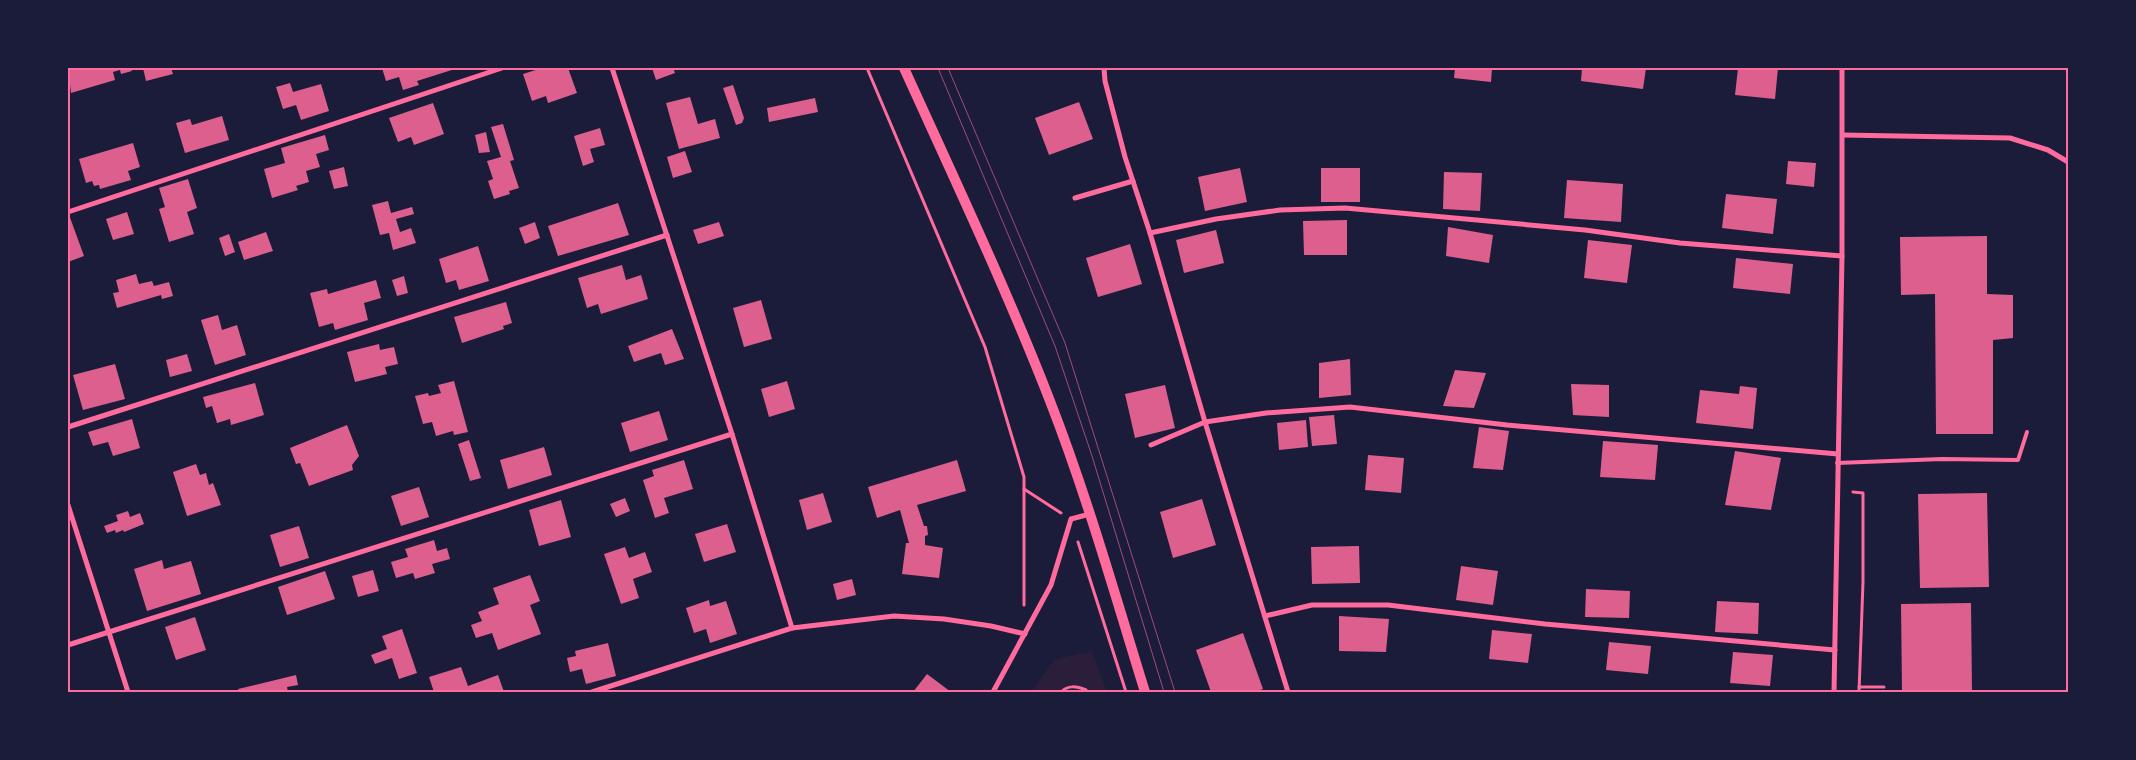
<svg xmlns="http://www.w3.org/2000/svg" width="2136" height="760" viewBox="0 0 2136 760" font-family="'Golos Text',sans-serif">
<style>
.green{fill:#2a1e3b}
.building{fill:#dd5f8e}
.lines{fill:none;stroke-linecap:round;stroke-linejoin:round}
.path{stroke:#ff6b9d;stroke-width:3}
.service{stroke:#ff6b9d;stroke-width:4}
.minor{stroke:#ff6b9d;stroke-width:5}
.secondary{stroke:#ff6b9d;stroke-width:10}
.tram{stroke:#a44b75;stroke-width:1}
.neatline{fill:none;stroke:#ff6b9d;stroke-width:2}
</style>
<rect width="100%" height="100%" fill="#1b1b3a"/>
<polygon class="green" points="1092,651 1107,692 1031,692 1055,659"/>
<g class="building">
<polygon points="68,68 88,68 89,70 98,68 131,68 132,71 121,74 120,70 113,72 115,80 71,93"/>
<polygon points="143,68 171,68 173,74 146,81"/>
<polygon points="382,68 454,68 455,69 417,81 419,85 403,90 399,77 386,81"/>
<polygon points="542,68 568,68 577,93 548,103 546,96 532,101 523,74"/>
<polygon points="652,68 679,68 674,70 675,73 656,80"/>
<polygon points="1455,68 1492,68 1491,82 1454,78"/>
<polygon points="1582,68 1646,68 1643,89 1581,81"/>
<polygon points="1738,68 1778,68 1775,99 1735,95"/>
<polygon points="290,83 293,92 321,84 329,111 301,120 296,105 283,109 276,87"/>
<polygon points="733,85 744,118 742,123 736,125 723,88"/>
<polygon points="690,97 698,124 715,119 720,138 679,149 666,103"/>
<polygon points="815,98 818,112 769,122 767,108"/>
<polygon points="1079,102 1093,139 1049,155 1035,118"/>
<polygon points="433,103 444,134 414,145 411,137 398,142 389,118"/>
<polygon points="222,116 229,140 185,153 176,123 190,119 192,125"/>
<polygon points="503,124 514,160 510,161 519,188 509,191 510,194 494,199 488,181 493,179 487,161 501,157 491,127"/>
<polygon points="600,128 605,145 590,149 594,162 583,166 574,136"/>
<polygon points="486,132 490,152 479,153 475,135"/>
<polygon points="325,135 329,150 316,154 320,167 306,171 309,182 296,186 298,190 272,198 264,169 285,163 281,148"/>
<polygon points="133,143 140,167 128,171 131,180 100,189 99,185 94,186 92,181 86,183 79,159"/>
<polygon points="685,151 692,172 673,178 667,157"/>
<polygon points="1788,161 1816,163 1814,187 1786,184"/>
<polygon points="344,167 348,186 334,189 329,171"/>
<polygon points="1240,168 1247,202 1205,211 1198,177"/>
<rect x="1321" y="168" width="39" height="34"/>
<polygon points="1444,172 1482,173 1480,211 1443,209"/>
<polygon points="188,179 197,208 187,212 194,234 169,242 159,209 165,207 159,188"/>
<polygon points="1567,180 1623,184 1621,222 1564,218"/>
<polygon points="1726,194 1777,199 1773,234 1722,228"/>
<polygon points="388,201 391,213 412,207 414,214 396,219 400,232 411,228 416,243 393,250 389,233 380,235 372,205"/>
<polygon points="618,203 629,235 558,256 548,226"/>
<polygon points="68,212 84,256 68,262"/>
<polygon points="127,212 134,234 113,240 106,219"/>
<polygon points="1347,220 1347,255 1304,255 1303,221"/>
<polygon points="535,222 540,238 525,244 519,228"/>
<polygon points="719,222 724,236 698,244 693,230"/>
<polygon points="1448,227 1493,235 1489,263 1446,256"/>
<polygon points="1216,230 1224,263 1184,273 1176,240"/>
<polygon points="266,232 273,251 244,260 238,242"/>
<polygon points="229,234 235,252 225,256 219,238"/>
<polygon points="1987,236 1987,294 2013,295 2013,338 1993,340 1993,434 1936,434 1935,294 1901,295 1900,237"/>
<polygon points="1588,240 1632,245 1627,283 1584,278"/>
<polygon points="1130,244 1142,284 1098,297 1086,258"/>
<polygon points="478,246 489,281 459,290 456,280 446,283 439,259"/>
<polygon points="1736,258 1793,264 1790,294 1733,288"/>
<polygon points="622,265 626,280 641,275 648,299 601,314 598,304 587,308 578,278"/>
<polygon points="136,274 139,284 152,281 154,286 169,282 173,296 162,299 161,295 117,308 113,293 119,292 116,280"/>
<polygon points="404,276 408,293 397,296 392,280"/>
<polygon points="376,280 381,298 364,303 368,320 335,330 333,323 319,327 310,293 327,289 328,294"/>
<polygon points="761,300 772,339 744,347 733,308"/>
<polygon points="506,302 512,323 503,326 504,329 462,343 454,317"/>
<polygon points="218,315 222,330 237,325 246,355 215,365 201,320"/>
<polygon points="672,329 684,359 665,365 661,353 634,362 628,346"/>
<polygon points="379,344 380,350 394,347 398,364 385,367 387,374 355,382 347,352"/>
<polygon points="187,354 192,371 170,377 166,360"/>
<polygon points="1350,359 1351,395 1319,398 1319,363"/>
<polygon points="115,364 125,399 83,410 73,375"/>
<polygon points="1455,370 1486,373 1474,408 1443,406"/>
<polygon points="454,381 468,432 454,435 453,431 436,436 432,422 423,424 415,396 428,393 429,396 441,393 438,385"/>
<polygon points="787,381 795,409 769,417 761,389"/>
<polygon points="255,383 264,415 231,425 230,419 217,423 212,406 206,408 203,397"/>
<polygon points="1571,384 1609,385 1609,417 1573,415"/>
<polygon points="1165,385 1175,428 1135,438 1125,394"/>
<polygon points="1740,386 1757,388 1753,429 1696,423 1700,390 1739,394"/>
<polygon points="659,411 668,440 630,452 621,423"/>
<polygon points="1334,415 1337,444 1312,446 1309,417"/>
<polygon points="132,419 140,448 113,456 108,442 93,446 88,432"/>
<polygon points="1306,420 1308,447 1279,450 1277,423"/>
<polygon points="347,425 359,456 352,465 353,470 309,486 300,463 296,464 290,448"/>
<polygon points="1479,427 1509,431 1503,470 1473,468"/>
<polygon points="469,440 481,478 470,481 458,444"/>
<polygon points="1603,441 1658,445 1655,480 1600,477"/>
<polygon points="544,447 552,475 508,489 500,460"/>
<polygon points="1735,451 1781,458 1771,510 1725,505"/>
<polygon points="1368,455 1404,458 1401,493 1365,490"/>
<polygon points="684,460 693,489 664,498 669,513 655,518 643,480 654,476 652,470"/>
<polygon points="957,460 966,491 917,505 924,526 927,526 928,535 925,536 925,545 943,548 939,578 902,574 906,543 909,543 900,510 877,518 868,487"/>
<polygon points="196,464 200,475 206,473 209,485 213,483 221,505 187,516 173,472"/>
<polygon points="419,487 429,517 401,526 391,496"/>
<polygon points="823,493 832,522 807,530 799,500"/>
<polygon points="1987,493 1989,587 1920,588 1918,494"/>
<polygon points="625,498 630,511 616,517 610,504"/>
<polygon points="1202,499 1216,545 1173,558 1160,512"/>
<polygon points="561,500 571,537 539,546 529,510"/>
<polygon points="128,511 130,517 140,513 144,524 124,532 123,530 116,533 115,530 107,533 104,526 118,521 116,515"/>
<polygon points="727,524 736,552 704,562 695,534"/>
<polygon points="299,526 309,558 280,567 270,535"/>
<polygon points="434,540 437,551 447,548 450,559 432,564 435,573 415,579 413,573 396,578 391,562 408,557 405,549"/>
<polygon points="1359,546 1360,583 1312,584 1311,547"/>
<polygon points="625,547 629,558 645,552 652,572 633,579 639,598 621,604 604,554"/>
<polygon points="162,560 164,569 191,561 201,594 147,611 134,569"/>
<polygon points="1461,566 1498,571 1493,605 1456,600"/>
<polygon points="373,570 379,591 358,597 352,576"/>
<polygon points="325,571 335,599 287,615 278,587"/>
<polygon points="530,575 540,601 530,605 541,634 498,650 492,633 476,638 471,625 482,621 478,612 499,604 493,588"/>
<polygon points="852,579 856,595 837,600 833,584"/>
<polygon points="1586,589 1630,591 1629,618 1585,617"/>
<polygon points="709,600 710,606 726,601 737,634 710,643 706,629 694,633 686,608"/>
<polygon points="1717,601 1759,603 1758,634 1715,632"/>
<polygon points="1971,603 1972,692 1902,692 1901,604"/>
<polygon points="1339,616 1389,619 1386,652 1339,651"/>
<polygon points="195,617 206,650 176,660 165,627"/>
<polygon points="402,629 417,673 399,679 392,658 375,664 371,655 387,649 382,636"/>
<polygon points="1492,630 1532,634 1528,663 1489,659"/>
<polygon points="1243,633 1263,689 1255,692 1211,692 1196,650"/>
<polygon points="1609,642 1651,646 1648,674 1606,670"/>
<polygon points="608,643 616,676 586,684 582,669 570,672 567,658 576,656 575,651"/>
<polygon points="1733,652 1773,655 1770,686 1730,683"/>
<polygon points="461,667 468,686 498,675 504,692 434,692 429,677"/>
<polygon points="927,674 951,692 913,692"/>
<polygon points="296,675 298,685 287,687 288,692 239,692 238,689"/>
</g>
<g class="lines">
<g class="path">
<polyline points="867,68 985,347 1024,477 1024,605"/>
<polyline points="1024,489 1061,513"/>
<polyline points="1853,492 1863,493 1863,582 1859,692"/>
<polyline points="1078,542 1126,692"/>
<polyline points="1859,687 1884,687"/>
<path d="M1061,692C1068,685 1076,686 1086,690L1087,692"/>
</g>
<polyline class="service" points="1837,463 1942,459 2018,460 2027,432"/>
<g class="minor">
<polyline points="612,68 732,434 792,628"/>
<polyline points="1104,68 1105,81 1125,157 1150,233 1205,422 1288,692"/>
<polyline points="1843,135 2010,138 2048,150 2068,162"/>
<polyline points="1075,198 1133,181"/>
<polyline points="68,212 502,68"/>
<polyline points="1150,233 1216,219 1280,210 1345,208 1585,230 1680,243 1842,256"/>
<polyline points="68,427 667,235"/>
<polyline points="1151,445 1205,422 1266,413 1350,407 1507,425 1838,454"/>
<polyline points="68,505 128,692"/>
<polyline points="1265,616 1312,605 1388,605 1545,624 1835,650"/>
<polyline points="68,645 732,434"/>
<polyline points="592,692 792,628 894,616 944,619 991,626 1025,634"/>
<polyline points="993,692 1051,585 1071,519 1090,514"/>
<polyline points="1834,692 1842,256 1842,68"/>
</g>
<path class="secondary" d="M904,68C954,178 1006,288 1050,401C1087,496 1115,595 1145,692"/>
<g class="tram">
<polyline points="938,68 1055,346 1092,456 1164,692"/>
<polyline points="948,68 1065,343 1175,692"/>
</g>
</g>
<rect width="2136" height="760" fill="none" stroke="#1b1b3a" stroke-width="138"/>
<rect x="69" y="69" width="1998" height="622" class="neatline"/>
</svg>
